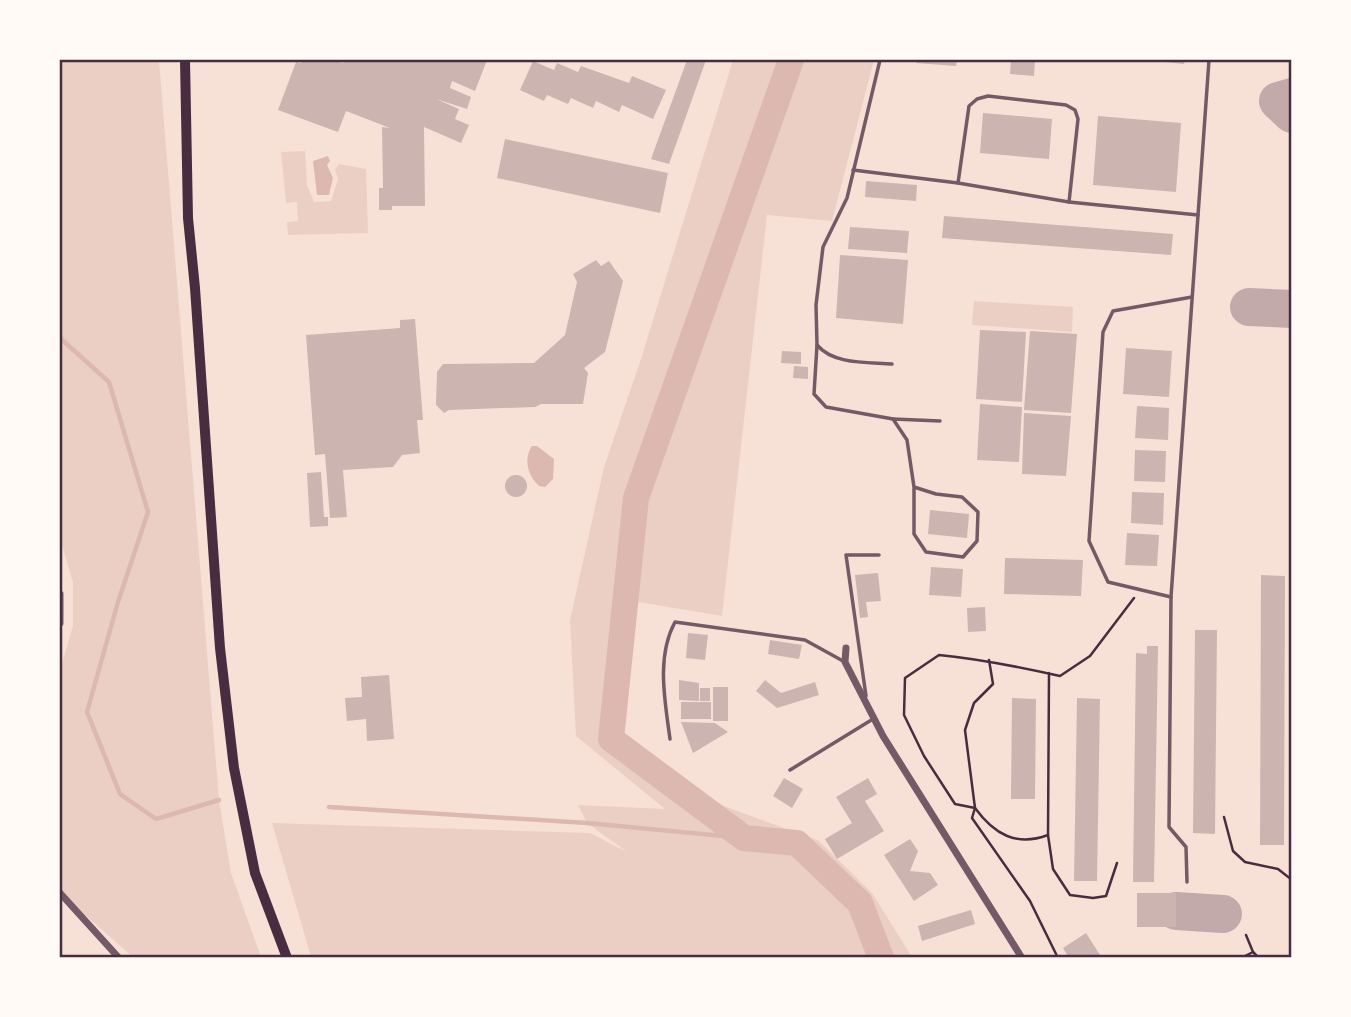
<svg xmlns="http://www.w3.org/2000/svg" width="1351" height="1017" viewBox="0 0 1351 1017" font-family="Ubuntu,sans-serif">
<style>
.green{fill:#ebcfc5}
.water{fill:#dcb8b0}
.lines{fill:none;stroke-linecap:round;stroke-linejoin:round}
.stream{stroke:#dcb8b0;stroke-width:4.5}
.river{stroke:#dcb8b0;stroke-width:26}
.taxiway{stroke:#c3aaaa;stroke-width:38}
.building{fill:#ccb4b1}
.path{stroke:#4a2c40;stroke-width:2.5}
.service{stroke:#755966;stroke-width:3.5}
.minor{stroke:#755966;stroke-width:7}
.primary{stroke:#4a2c40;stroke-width:10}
.neatline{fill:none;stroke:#4a2c40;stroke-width:2.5}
</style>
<rect width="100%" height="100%" fill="#f7e1d7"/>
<g class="green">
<polygon points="60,60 159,60 219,800 231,873 261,957 133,957 60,893 60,670 73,626 73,583 60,538"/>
<polygon points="733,60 874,60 832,221 767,215 722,616 632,601 615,734 659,772 699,797 819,841 872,893 912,957 311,957 272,823 590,833 627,852 587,823 578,805 665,809 576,736 570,620 604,467 641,359"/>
<polygon points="305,151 307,185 314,202 331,201 338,179 335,169 339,164 366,169 368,233 288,235 287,222 298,221 297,202 286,203 281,152"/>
<polygon points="974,301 1073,307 1072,332 972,325"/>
</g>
<g class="water">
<polygon points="328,156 330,161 327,165 333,178 329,195 317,195 313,161"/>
<path d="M532,446H537L554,459L553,479L545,487L539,486C528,476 523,459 532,446Z"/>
</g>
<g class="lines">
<g class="stream">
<polyline points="60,338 109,382 148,512 118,602 87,712 120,794 156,819 219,800"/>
<polyline points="329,807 587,823 744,838"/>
</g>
<polyline class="river" points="791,60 636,498 611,739 744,838 797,843 860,903 881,958"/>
<g class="taxiway">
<polyline points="1292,97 1278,101 1292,114"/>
<polyline points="1249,307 1292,309"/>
<polyline points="1176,911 1223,914"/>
</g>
</g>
<g class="building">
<polygon points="302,60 334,60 343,63 344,60 487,60 475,91 452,81 450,88 471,97 467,109 436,99 459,109 455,119 469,125 461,143 424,127 425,206 392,206 392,210 379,210 379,188 383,188 382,127 390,128 346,111 338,132 278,110 296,62 301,63"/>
<polygon points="687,60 706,60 669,164 651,159"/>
<polygon points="917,60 957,60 956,66 916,63"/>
<polygon points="1011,60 1035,60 1034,76 1010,74"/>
<polygon points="1146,60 1185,60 1184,64"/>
<polygon points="533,61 554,70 557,63 578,72 581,66 629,83 632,76 666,90 653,119 622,105 619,112 596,101 593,108 571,98 568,104 547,95 544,101 520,90"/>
<polygon points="983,113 1052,119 1049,159 980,153"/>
<polygon points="1098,116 1181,123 1176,192 1093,185"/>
<polygon points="505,139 668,173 660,213 497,178"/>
<polygon points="866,181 917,185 916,201 865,197"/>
<polygon points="944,216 1173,234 1171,255 942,238"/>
<polygon points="850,227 909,231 907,253 848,249"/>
<polygon points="840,255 908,260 903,324 836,318"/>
<polygon points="596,260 601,266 609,261 623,281 605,352 584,368 588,373 583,404 541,404 535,407 449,410 444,413 436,405 437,372 443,364 534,363 565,335 577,282 573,274"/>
<polygon points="415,319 423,420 417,420 420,453 402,455 393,467 343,470 347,517 330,518 325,454 315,455 306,335 400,328 400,320"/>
<polygon points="980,330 1026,332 1022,402 976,399"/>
<polygon points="1030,331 1077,334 1071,413 1024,410"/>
<polygon points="1126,348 1172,351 1169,397 1123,394"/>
<polygon points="782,351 801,352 801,364 781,363"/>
<polygon points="794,366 808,367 808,379 793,378"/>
<polygon points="980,404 1022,407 1019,462 977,460"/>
<polygon points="1137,406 1169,408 1168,440 1135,438"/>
<polygon points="1024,413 1071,416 1066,476 1022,474"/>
<polygon points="1135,450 1166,451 1165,482 1134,481"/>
<polygon points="321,472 324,517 328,517 328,526 310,527 307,473"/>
<circle cx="516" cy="486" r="11"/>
<polygon points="1132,492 1164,493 1163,525 1131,523"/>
<polygon points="930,510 969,514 967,538 928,534"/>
<polygon points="1127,533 1159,535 1157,566 1125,565"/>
<polygon points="1005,558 1083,560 1081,596 1004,594"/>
<polygon points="931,567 963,569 961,597 929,595"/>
<polygon points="878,573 881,601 866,602 868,617 860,618 855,575"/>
<polygon points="1261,575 1285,576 1284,845 1260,845"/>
<polygon points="985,607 986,631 968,632 967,608"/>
<polygon points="1195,630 1217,630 1215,834 1193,833"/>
<polygon points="688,633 708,635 705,660 686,658"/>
<polygon points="770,640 802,645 799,659 768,654"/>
<polygon points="1147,646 1158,646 1154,882 1133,882 1136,653 1147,654"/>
<polygon points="389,675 394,739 367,741 366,719 347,721 345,698 362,697 361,677"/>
<polygon points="679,680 699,683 699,701 679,700"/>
<polygon points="765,680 781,693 815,682 819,695 777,708 756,691"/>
<rect x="713" y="687" width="15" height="34"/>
<rect x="700" y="688" width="10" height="13"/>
<polygon points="1012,698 1036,699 1035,799 1011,799"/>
<polygon points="1077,698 1100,699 1097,881 1074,881"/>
<rect x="681" y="702" width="30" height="17"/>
<polygon points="681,722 715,723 728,732 693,753"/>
<polygon points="784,778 803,789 792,808 773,796"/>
<polygon points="868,778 877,794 865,801 884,831 837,859 825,839 852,823 836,797"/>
<polygon points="910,839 918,851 910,871 930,873 938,885 914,901 884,855"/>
<rect x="1137" y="893" width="39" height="34"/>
<polygon points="971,910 975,924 922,941 918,926"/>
<polygon points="1086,933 1102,958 1069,958 1063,948"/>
</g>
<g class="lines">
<g class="path">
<polyline points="989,660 993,684 974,703 965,730 975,808 972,818 1030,901 1058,958"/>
<path d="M1049,673L1048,835C1016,847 994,834 975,808L955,804L924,756L904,715L905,678L939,655C980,659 1020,667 1060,676L1090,656L1134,598"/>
<polyline points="1224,817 1233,851 1245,862 1278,869 1292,880"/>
<polyline points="1048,835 1053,869 1070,895 1093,898 1106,896 1117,863"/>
<polyline points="1246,935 1253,952 1259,958"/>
<polyline points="1241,958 1253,952"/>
</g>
<g class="service">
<path d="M880,60L847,198L823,247L816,305L817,345C834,365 868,362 892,364"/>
<polyline points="853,170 958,183 1069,202 1198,215"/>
<polyline points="958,183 969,106 977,99 988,96 1066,105 1075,110 1078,119 1069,202"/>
<polyline points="817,345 814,394 826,407 893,419 907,440 914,487 914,534 926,552 963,557 977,541 978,512 962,497 936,494 914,487"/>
<polyline points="893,419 940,421"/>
<polyline points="1171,597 1108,582 1089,541 1103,332 1113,311 1192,297"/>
<polyline points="866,696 846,555 879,555"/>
<path d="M670,739C665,701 656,657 675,622L805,640L843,661"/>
<polyline points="790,770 873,719"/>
<polyline points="1187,882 1186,847 1169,827 1171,597 1209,60"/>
</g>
<g class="minor">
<polyline points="60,594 60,623"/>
<polyline points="846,648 845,662 883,736 1022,958"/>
<polyline points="60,893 119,958"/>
</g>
<polyline class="primary" points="185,60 188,218 195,288 220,648 234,768 255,873 287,958"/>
</g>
<rect width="1351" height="1017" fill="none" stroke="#fffaf5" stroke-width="122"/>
<rect x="61" y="61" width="1229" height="895" class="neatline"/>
</svg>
